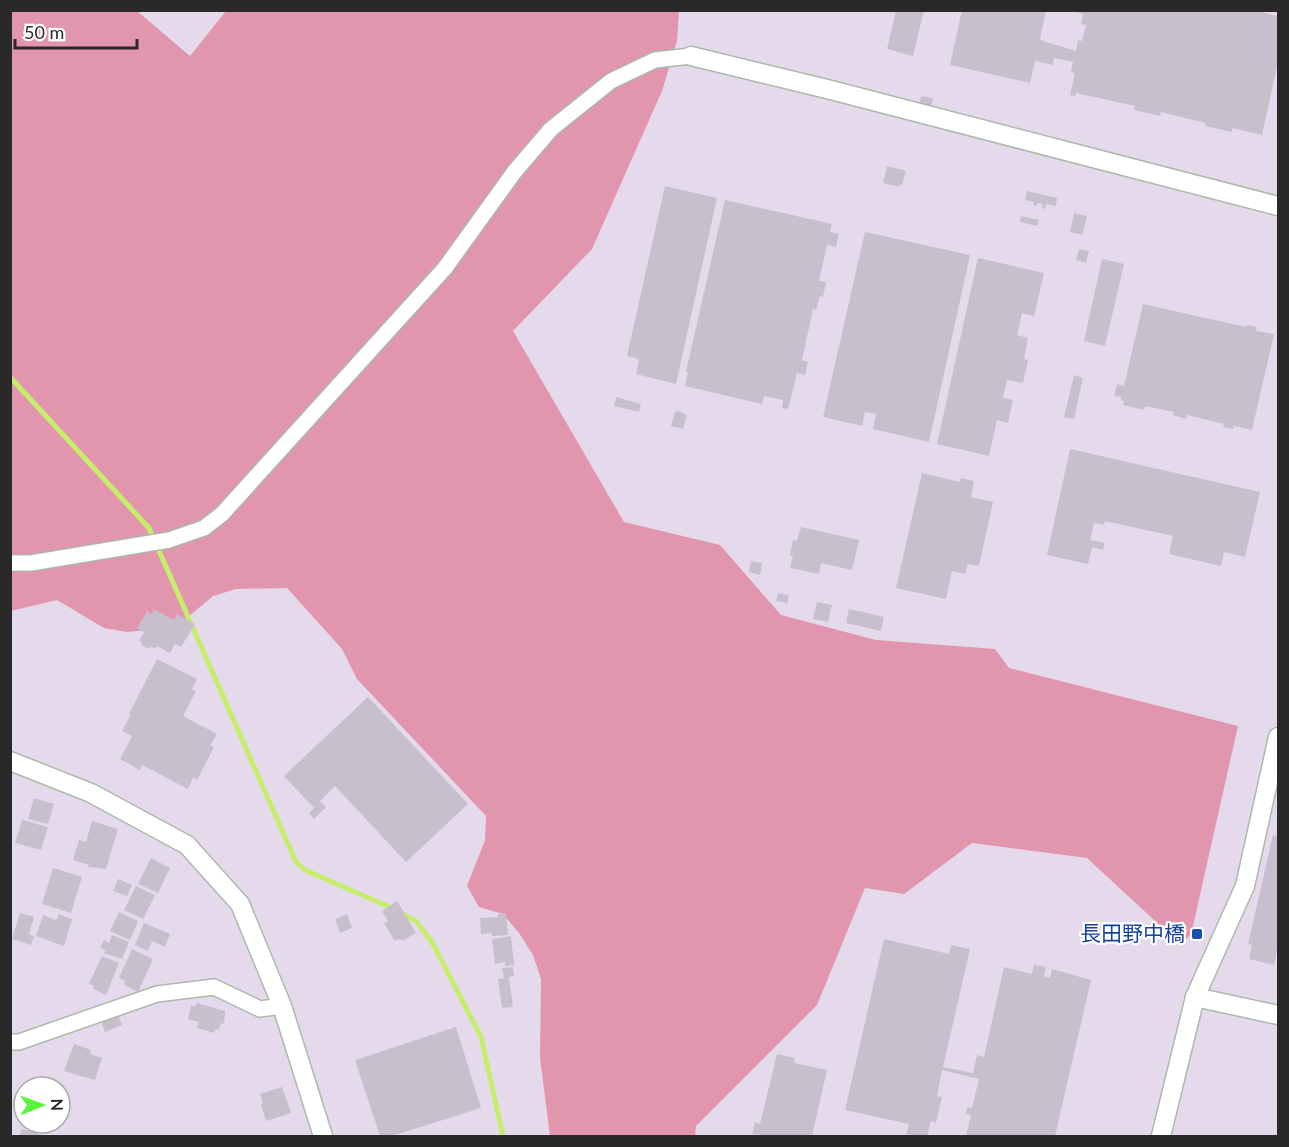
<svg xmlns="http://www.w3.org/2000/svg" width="1289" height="1147" viewBox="0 0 1289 1147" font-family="Lato,'Noto Sans JP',sans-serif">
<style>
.green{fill:#e296ad}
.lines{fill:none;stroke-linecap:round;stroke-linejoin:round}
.stream{stroke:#c7ed6d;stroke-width:5}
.building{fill:#c8bfcd}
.minor-casing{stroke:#adb9aa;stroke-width:18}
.tertiary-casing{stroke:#adb9aa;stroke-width:21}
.minor{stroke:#fff;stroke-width:15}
.tertiary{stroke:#fff;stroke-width:18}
.transit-dot{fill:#1a4fb4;stroke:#fff;stroke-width:2}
.labels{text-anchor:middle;stroke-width:4.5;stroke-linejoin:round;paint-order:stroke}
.transit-label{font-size:21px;fill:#164399;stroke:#fff;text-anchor:end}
</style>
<rect width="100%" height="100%" fill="#e4daeb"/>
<polygon class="green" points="10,11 137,11 190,56 226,11 679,11 677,41 662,91 592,249 513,331 624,522 720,545 781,615 876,640 995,649 1009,668 1238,726 1191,935 1180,944 1087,858 972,843 904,894 865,888 817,1005 696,1126 695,1136 550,1136 540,1058 541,979 533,955 519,933 503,914 479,907 467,886 485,840 486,816 357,679 342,649 287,588 236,589 213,596 176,627 127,632 104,628 57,600 11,611"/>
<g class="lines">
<polyline class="stream" points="10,377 149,528 296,862 305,870 385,905 416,921 432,942 481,1037 503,1136"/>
</g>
<g class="building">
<polygon points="896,10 924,10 913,56 887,49"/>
<polygon points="962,10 1046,10 1040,40 1076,51 1078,40 1082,41 1086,25 1081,24 1083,14 1071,10 1252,10 1278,16 1278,62 1262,135 1232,128 1232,132 1205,126 1206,123 1161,112 1160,116 1134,110 1135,106 1076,93 1075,96 1070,95 1075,73 1071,72 1073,62 1054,58 1053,65 1035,61 1030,83 950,65"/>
<polygon points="921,96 933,98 931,108 919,106"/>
<polygon points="887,166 906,171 902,185 899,185 899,187 883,183"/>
<polygon points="665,186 717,198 676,384 636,374 639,359 627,356"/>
<polygon points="1027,191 1057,198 1056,206 1046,204 1045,209 1042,208 1043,204 1037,203 1037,206 1033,205 1034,202 1025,200"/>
<polygon points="725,200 832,224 830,232 839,234 836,247 827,245 819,281 826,282 823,297 820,296 816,310 813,309 802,360 808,362 805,375 797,373 788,409 782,408 783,400 764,396 762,404 685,386 688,372 686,372"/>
<polygon points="1074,213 1087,216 1082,235 1070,232"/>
<polygon points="1021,216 1039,220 1037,226 1020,222"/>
<polygon points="865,232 970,255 929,442 873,429 876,414 865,412 862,426 823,417"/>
<polygon points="1079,249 1089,251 1086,263 1076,260"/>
<polygon points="978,258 1044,273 1034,316 1022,313 1017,335 1028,338 1024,359 1028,360 1023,383 1007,380 1003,398 1013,400 1008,423 997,420 989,456 937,444"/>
<polygon points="1102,259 1124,264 1105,346 1084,341"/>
<polygon points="1143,304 1246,327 1247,325 1257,327 1256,331 1274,334 1252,430 1234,426 1233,429 1223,427 1224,424 1187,415 1186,419 1173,415 1174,412 1145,406 1144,410 1123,405 1124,401 1121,400 1121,397 1114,396 1117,384 1124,386"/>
<polygon points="1074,375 1083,378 1074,419 1064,417"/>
<polygon points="616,397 641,404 639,412 614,406"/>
<polygon points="678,411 687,415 683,429 671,426 675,412"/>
<polygon points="1070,449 1260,492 1245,557 1224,552 1221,566 1169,554 1173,536 1105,521 1104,525 1094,523 1090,540 1105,543 1103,550 1092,547 1088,564 1047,555"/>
<polygon points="922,473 960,482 961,478 974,481 971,497 993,502 979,566 968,564 965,574 952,571 946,599 896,588"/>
<polygon points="801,527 859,540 852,570 821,563 819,574 790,568 793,556 790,556 793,540 797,541"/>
<polygon points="751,561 762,563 760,575 749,572"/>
<polygon points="778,593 789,595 787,603 776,601"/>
<polygon points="817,602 832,605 828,622 813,619"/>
<polygon points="154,609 174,620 177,614 195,624 181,647 175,644 170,653 157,646 155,649 151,646 149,649 141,645 142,643 139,641 144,632 137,628 147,611 151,614"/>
<polygon points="849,609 884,617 881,631 846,623"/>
<polygon points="157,659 197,679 192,689 196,691 183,716 217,734 210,745 214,747 197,780 193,778 188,789 142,765 140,770 120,759 132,736 122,731 131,714 129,714"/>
<polygon points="368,697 468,804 406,862 335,786 320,801 326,807 314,819 309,813 314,808 284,776"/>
<polygon points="34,798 54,804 48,824 28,819"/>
<polygon points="22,820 48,827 41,850 15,843"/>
<polygon points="92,821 118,829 106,869 88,867 89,865 73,860 79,840 86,842"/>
<polygon points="1273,835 1278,836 1278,945 1274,965 1249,959 1252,945 1248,944"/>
<polygon points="151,858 170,868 158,893 138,884"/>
<polygon points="53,868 82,877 71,913 42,904"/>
<polygon points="118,879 132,885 127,896 113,891"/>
<polygon points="136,886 155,895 143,919 124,910"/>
<polygon points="397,901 416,933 402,941 401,939 394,940 384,923 388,921 382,911"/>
<polygon points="119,912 138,921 130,940 110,931"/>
<polygon points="20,913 34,917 29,934 34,936 31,945 12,939"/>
<polygon points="506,913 508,935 492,936 492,933 481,934 480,918 498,917 498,914"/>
<polygon points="59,914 72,919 64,946 36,936 43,915 56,920"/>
<polygon points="347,914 352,928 340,933 335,919"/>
<polygon points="144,923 170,934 165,947 152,941 148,951 135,945"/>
<polygon points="112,935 129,942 122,959 104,953 106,950 100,948 104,940 109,943"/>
<polygon points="511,936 514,965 505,966 505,962 495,964 492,939"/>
<polygon points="884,939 949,954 951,945 970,949 943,1067 973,1073 977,1055 984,1057 1004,967 1032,974 1034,965 1046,967 1044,976 1050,978 1052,969 1091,980 1055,1136 966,1136 971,1115 966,1114 967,1107 972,1108 979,1079 942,1070 937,1096 942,1097 936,1123 931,1121 927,1136 906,1136 909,1124 845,1110"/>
<polygon points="132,949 153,959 138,992 124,985 125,981 119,978"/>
<polygon points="102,956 119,963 106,995 93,989 94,986 89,984"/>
<polygon points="513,967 514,976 509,977 513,1007 502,1008 498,979 504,978 502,968"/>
<polygon points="197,1003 225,1011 224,1024 221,1023 219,1030 215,1029 214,1033 197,1028 199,1022 188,1019 191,1005 195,1007"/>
<polygon points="118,1015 122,1025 105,1032 101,1021"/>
<polygon points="456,1027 481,1108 392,1136 380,1136 355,1060"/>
<polygon points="74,1044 91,1050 90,1054 102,1058 95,1080 64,1071"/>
<polygon points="777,1054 795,1058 794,1063 827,1070 812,1136 763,1136 752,1134 755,1122 760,1124"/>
<polygon points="282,1087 291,1113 266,1121 261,1104 263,1103 260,1094"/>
<polygon points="22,1129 44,1136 19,1136"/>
</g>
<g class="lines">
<g class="minor-casing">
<g id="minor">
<polyline points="10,563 31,563 169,540 204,528 222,514 445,268 515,171 551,129 611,81 655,60 691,56"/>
<polyline points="10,1042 19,1042 157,994 214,987 260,1009 282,1006"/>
</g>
</g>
<g class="tertiary-casing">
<g id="tertiary">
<polyline points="691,56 827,89 1278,206"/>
<polyline points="10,761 91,793 187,845 240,904 282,1006 323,1136"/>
<polyline points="1195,997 1278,1015"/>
<polyline points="1161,1136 1195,997 1245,886 1278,737"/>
</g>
</g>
<use href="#minor" class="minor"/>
<use href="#tertiary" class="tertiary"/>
</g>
<rect class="transit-dot" x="1191" y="928" width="12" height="12" rx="3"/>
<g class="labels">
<g class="transit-label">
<text x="1185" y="941">長田野中橋</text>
</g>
</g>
<rect width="1289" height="1147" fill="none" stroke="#292929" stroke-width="24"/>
<g transform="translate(42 1105) rotate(89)"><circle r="28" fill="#ffffff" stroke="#a9a9a9" stroke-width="1.5"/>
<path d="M0-4.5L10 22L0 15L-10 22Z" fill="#56f939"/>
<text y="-9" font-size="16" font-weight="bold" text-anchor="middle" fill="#292929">N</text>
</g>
<path d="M15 39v9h122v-9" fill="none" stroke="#292929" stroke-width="3"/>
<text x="24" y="39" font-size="18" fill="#292929" stroke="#ffffff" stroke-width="4.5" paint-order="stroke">50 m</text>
</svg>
